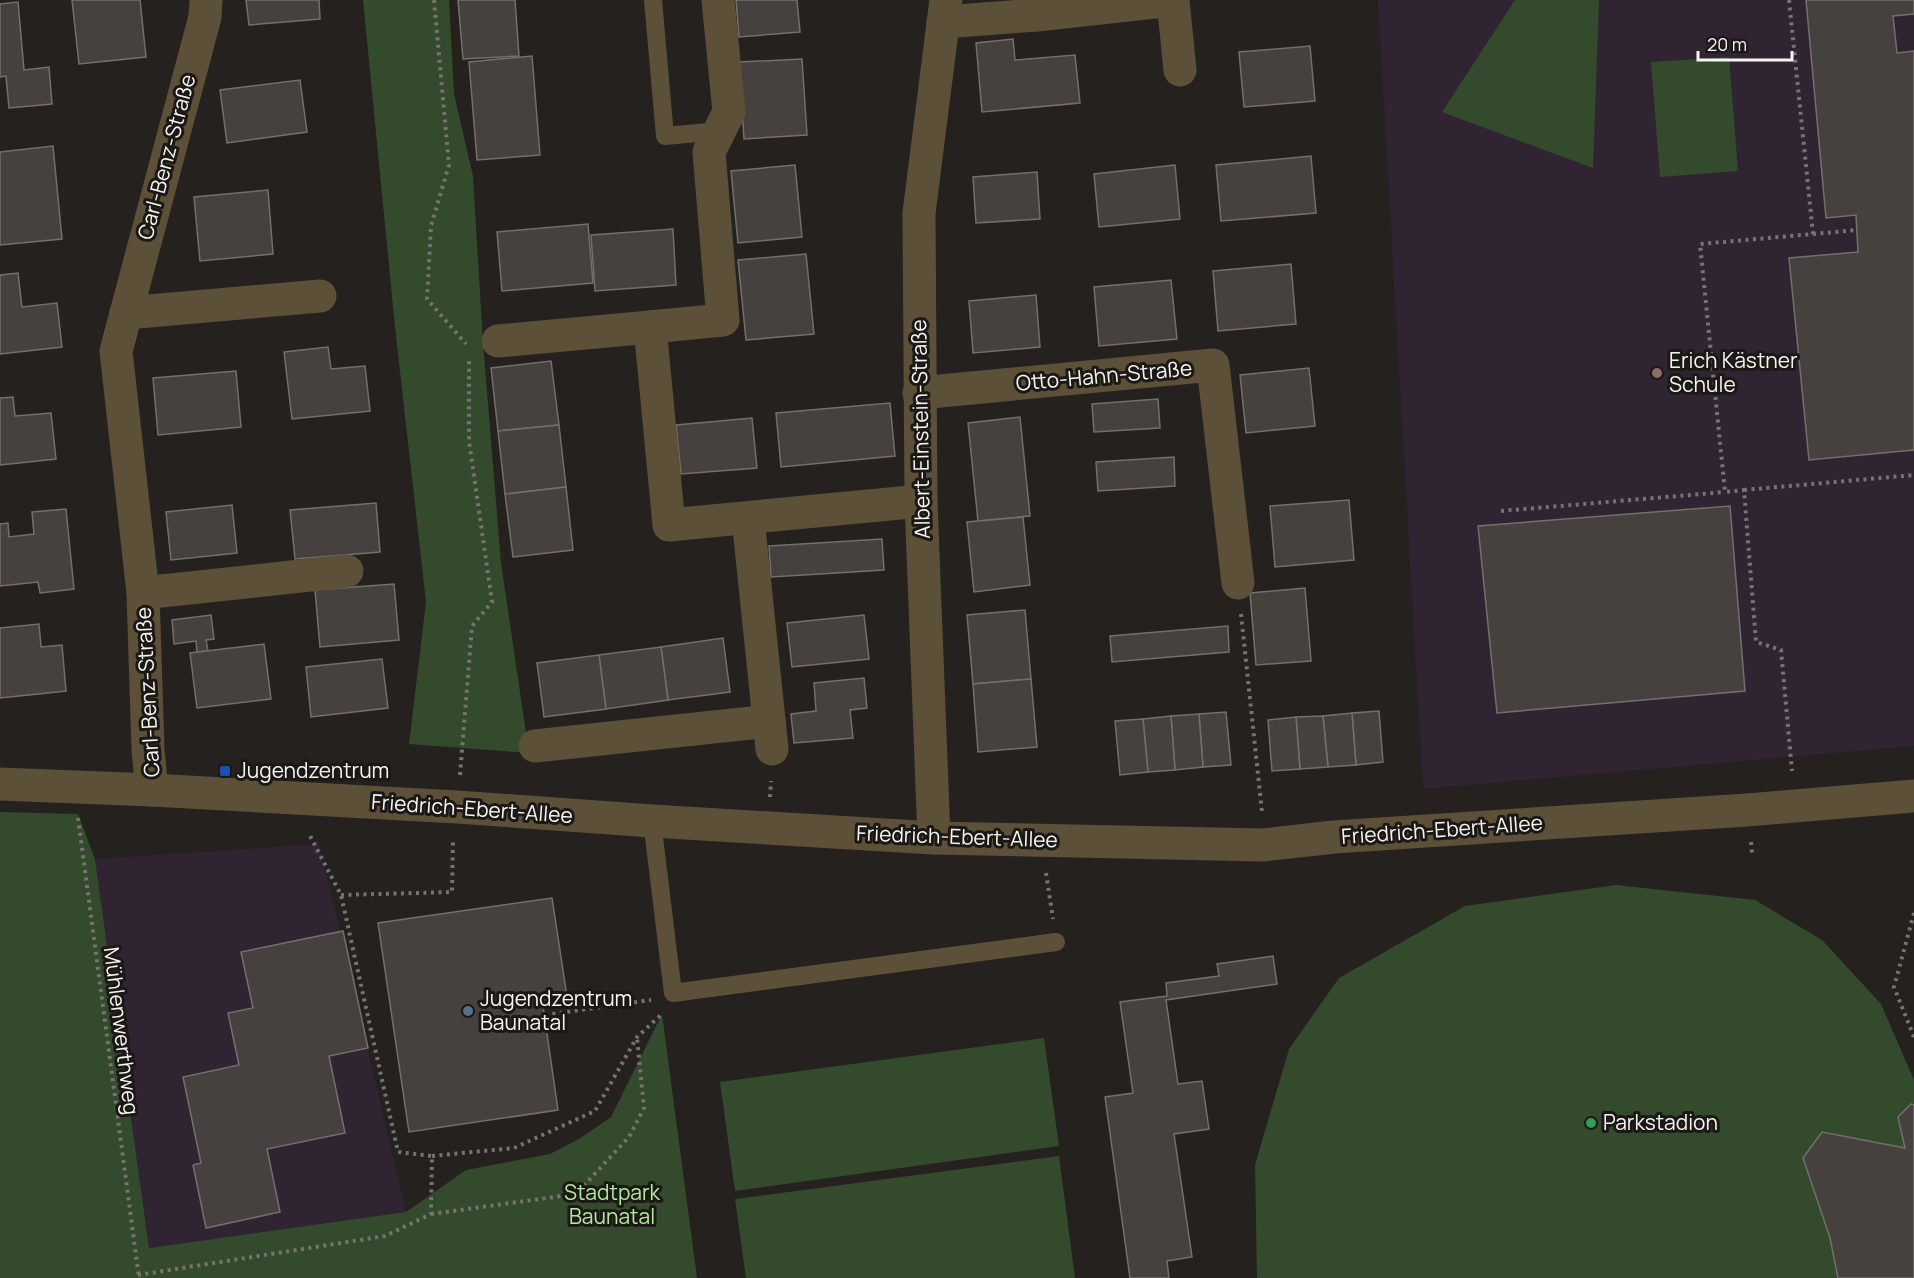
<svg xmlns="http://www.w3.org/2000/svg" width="1914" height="1278" viewBox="0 0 1914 1278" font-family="Manrope,sans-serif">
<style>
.education{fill:#302433}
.green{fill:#344a2c}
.building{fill:#46413f;stroke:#756f6c;stroke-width:1.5}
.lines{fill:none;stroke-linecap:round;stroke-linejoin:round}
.path{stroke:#767370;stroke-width:4;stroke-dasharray:3 4.5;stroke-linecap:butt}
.service{stroke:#5d5039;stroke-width:18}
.minor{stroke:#5d5039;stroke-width:33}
.tertiary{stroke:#5d5039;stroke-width:33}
.education-dot{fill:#8d6e63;stroke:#1b1815;stroke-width:2}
.transit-dot{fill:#1a4fb4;stroke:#1b1815;stroke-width:2}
.service-dot{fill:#5c6f8a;stroke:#1b1815;stroke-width:2}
.leisure-dot{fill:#2e9e5b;stroke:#1b1815;stroke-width:2}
.labels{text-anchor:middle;stroke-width:6;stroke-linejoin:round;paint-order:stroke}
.street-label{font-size:21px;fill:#f6f4f1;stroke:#1b1815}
.poi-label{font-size:21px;fill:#f6f4f1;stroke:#1b1815;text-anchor:start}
.park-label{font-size:21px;fill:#b1ea9d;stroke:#1b1815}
</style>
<rect width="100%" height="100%" fill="#25211e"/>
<g class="education">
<polygon points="1378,0 1914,0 1914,746 1423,789"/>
<polygon points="319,844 406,1212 148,1248 95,859"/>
</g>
<g class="green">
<polygon points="363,0 449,0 454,94 473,176 483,343 501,563 529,753 409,744 426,602 395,327"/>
<polygon points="1515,0 1599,0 1593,168 1442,112"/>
<polygon points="1729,57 1738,171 1660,177 1651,62"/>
<polygon points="0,812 78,814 95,859 149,1248 406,1212 466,1170 550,1154 579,1139 611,1117 662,1014 697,1278 0,1278"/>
<polygon points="1616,885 1755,900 1822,940 1881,1004 1914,1080 1914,1278 1257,1278 1255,1165 1289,1049 1339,978 1465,906"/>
<polygon points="1044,1038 1059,1146 735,1191 720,1082"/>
<polygon points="1059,1156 1075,1278 746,1278 735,1199"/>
</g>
<g class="building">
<polygon points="72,0 140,0 146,57 79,64"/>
<polygon points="246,0 319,0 320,19 249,25"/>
<polygon points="458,0 515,0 519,56 463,59"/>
<polygon points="736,0 797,0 800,32 739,37"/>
<polygon points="1806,0 1914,0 1914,14 1893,16 1897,53 1914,51 1914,450 1809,460 1789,258 1858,252 1856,215 1826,218"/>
<polygon points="18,2 24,70 49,67 52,104 9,108 6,76 0,77 0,4"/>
<polygon points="1013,39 1015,60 1075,55 1080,103 982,112 976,43"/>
<polygon points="1310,46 1315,101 1244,107 1239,52"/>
<polygon points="532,56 540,155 477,160 469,62"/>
<polygon points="802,59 807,135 744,139 739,62"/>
<polygon points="300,80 307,132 227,143 220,90"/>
<polygon points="53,146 62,239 0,245 0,152"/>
<polygon points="1311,156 1316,213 1221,221 1216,165"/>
<polygon points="795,165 802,237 738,243 731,171"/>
<polygon points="1175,165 1180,219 1099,227 1094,174"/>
<polygon points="1037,172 1040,219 976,223 973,177"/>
<polygon points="268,190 273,254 200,261 194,197"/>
<polygon points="588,224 593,283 502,291 497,232"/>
<polygon points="673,229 676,285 595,291 591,235"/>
<polygon points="806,254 814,334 746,340 738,260"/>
<polygon points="1291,264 1296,324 1218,331 1213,271"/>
<polygon points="18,273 22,307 57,303 62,347 0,354 0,275"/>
<polygon points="1171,280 1177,339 1099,346 1094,287"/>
<polygon points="1036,295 1040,347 973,353 969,301"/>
<polygon points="328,347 331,369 365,366 370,411 292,419 284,352"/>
<polygon points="551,361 559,425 498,431 491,368"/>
<polygon points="1309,368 1315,426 1246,433 1240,375"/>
<polygon points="236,371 241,427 158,435 153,378"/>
<polygon points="13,397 15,416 51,413 56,459 0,465 0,398"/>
<polygon points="1158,399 1160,428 1094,432 1092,404"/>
<polygon points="890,403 895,456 781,467 776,413"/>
<polygon points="1020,417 1030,516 978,521 968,423"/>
<polygon points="752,418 757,468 681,474 676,425"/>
<polygon points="559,425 566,487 505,494 498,431"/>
<polygon points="1174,457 1175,486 1098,491 1096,462"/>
<polygon points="566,487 573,550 513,557 505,494"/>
<polygon points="1349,500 1354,560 1275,567 1270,506"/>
<polygon points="376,503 380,552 295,559 290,510"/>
<polygon points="232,505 237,553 171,560 166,512"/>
<polygon points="1730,506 1745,691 1497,713 1478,526"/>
<polygon points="66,509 74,589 40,593 38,582 0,586 0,524 8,523 9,537 34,534 32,512"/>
<polygon points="1023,517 1030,585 974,592 967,522"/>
<polygon points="882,539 884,570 771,577 769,546"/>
<polygon points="394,584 399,640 320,647 315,590"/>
<polygon points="1305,588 1311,661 1256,665 1250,593"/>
<polygon points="1025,610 1031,679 973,684 967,615"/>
<polygon points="211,615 214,639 206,640 208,651 197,652 196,641 174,644 172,620"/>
<polygon points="864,615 869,659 792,667 787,623"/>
<polygon points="39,624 41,647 62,645 66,691 0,698 0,628"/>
<polygon points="1228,626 1229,652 1112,662 1110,636"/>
<polygon points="723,638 730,692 668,700 661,647"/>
<polygon points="264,644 271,699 197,708 190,653"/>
<polygon points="661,647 668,700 606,709 599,655"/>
<polygon points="599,655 606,709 544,717 537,663"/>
<polygon points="382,659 388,708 311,717 306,667"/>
<polygon points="864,678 867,708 850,710 853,738 794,743 791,714 816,711 814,683"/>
<polygon points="1031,679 1037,747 978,752 973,684"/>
<polygon points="1379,711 1383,762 1356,765 1352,713"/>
<polygon points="1226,712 1231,765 1203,767 1199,714"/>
<polygon points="1352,713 1356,765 1328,767 1323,716"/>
<polygon points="1199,714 1203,767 1175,770 1171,716"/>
<polygon points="1171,716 1175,770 1148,772 1143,719"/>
<polygon points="1323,716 1328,767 1300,769 1296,717"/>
<polygon points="1296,717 1300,769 1272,771 1268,720"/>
<polygon points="1143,719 1148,772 1120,775 1115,721"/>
<polygon points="552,898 568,1003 543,1006 558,1110 409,1132 378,923"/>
<polygon points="343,931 368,1048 329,1056 345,1133 267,1149 280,1212 206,1228 193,1165 201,1163 183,1077 239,1065 228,1013 253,1008 241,952"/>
<polygon points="1273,956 1277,984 1166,1000 1178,1084 1202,1081 1209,1129 1174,1134 1192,1257 1167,1261 1169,1278 1130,1278 1105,1097 1133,1093 1120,1002 1167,996 1166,983 1219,976 1217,964"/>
<polygon points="1911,1104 1914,1105 1914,1278 1838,1278 1830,1238 1803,1158 1822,1132 1905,1148 1898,1117"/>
</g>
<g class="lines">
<g class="path">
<polyline points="434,0 449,165 431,226 427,299 466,344"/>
<polyline points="1789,0 1813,234 1700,244 1725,492 1744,490 1756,642 1781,650 1792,771"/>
<polyline points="1813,234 1857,230"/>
<polyline points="1744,490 1914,475"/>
<polyline points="1501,511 1725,492"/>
<polyline points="1241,614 1262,812"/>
<polyline points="460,775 472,626 492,602 469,441 469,357"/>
<polyline points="770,797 771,781"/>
<polyline points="78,818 139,1278"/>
<polyline points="1751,842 1752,853"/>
<polyline points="1046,873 1053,919"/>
<polyline points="341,895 452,892 453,840"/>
<polyline points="1914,913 1894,987 1914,1037"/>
<polyline points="545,1015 651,1000"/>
<polyline points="432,1156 514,1148 595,1111 637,1037 662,1014"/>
<polyline points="431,1214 576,1194 629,1137 644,1108 637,1038"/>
<polyline points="138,1275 385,1236 431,1214 432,1156 398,1152 341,895 308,832"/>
</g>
<g class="service">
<polyline points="653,0 665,136 720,131"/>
<polyline points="652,821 673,993 1056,942"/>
</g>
<g class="minor">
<polyline points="718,0 729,112 709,152 723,320 650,327 669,525 921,501"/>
<polyline points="943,22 1037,15 1173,0 1180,70"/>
<polyline points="126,313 320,296"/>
<polyline points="498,341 650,327"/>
<polyline points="919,393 1213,365 1238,583"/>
<polyline points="748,518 772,749"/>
<polyline points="143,593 347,571"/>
<polyline points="535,746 769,721"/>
<polyline points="152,790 148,750 143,593 116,351 205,17 206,0"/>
<polyline points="934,838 921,501 919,213 946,0"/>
</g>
<polyline class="tertiary" points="0,784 152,790 457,807 652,821 934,838 1263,845 1334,837 1747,810 1914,796"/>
</g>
<circle class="education-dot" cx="1657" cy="373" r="6"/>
<rect class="transit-dot" x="219" y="765" width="12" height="12" rx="3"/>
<circle class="service-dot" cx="468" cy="1011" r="6"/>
<circle class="leisure-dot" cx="1591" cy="1123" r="6"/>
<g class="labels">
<g class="street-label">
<text transform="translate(167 157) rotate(-75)" y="7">Carl-Benz-Straße</text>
<text transform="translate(1104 376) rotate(-5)" y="7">Otto-Hahn-Straße</text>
<text transform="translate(921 429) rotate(-91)" y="7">Albert-Einstein-Straße</text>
<text transform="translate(148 692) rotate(-93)" y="7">Carl-Benz-Straße</text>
<text transform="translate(472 809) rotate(4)" y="7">Friedrich-Ebert-Allee</text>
<text transform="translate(1442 830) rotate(-4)" y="7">Friedrich-Ebert-Allee</text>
<text transform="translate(957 837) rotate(2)" y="7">Friedrich-Ebert-Allee</text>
<text transform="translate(121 1031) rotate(83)" y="7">Mühlenwerthweg</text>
</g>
<g class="poi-label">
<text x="1669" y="368">Erich Kästner<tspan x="1669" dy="24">Schule</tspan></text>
<text x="237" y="778">Jugendzentrum</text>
<text x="480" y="1006">Jugendzentrum<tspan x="480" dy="24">Baunatal</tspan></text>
<text x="1603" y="1130">Parkstadion</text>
</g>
<g class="park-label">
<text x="612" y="1200">Stadtpark<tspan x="612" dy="24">Baunatal</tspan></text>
</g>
</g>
<path d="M1698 51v9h94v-9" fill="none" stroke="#f6f4f1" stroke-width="3"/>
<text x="1707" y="51" font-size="18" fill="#f6f4f1" stroke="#1b1815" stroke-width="4.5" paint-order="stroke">20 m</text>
</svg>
